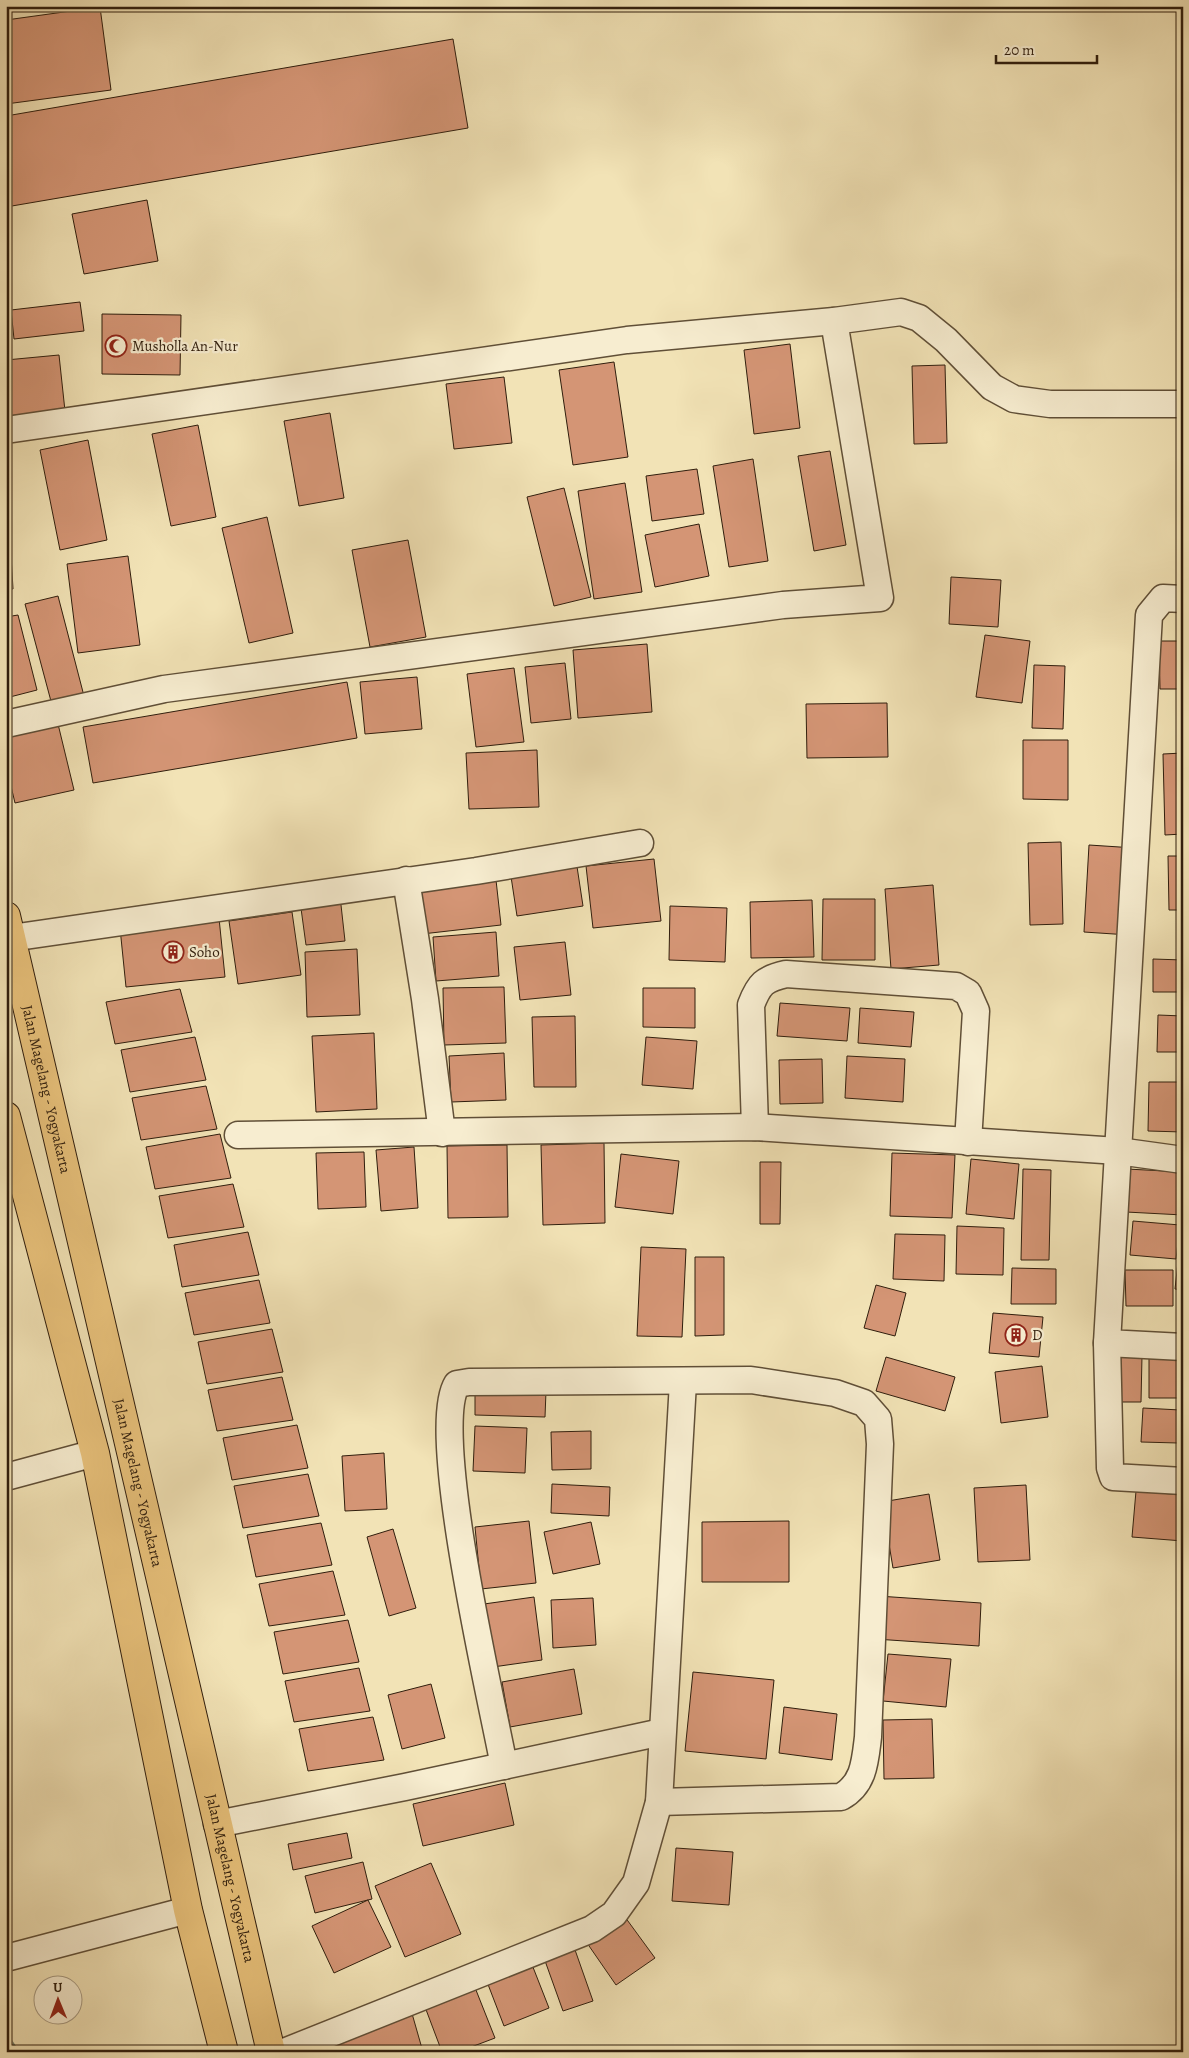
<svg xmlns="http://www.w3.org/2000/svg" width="1189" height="2058" viewBox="0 0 1189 2058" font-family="Alegreya,serif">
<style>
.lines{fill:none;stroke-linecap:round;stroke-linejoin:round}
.stream{stroke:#707e6c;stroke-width:10}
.building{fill:#d49575;stroke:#301e0d}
.street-casing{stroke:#604f37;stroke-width:29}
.highway-casing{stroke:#301e0d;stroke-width:30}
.street{stroke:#f7edd0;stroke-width:26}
.highway{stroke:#e9c27b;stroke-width:28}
.labels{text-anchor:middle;stroke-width:4.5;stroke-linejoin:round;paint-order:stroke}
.poi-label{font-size:15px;fill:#301e0d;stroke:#f7edd0;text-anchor:start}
.street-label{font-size:15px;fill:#301e0d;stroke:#f7edd0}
</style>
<rect width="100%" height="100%" fill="#f2e3b6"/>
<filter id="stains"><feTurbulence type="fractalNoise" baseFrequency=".004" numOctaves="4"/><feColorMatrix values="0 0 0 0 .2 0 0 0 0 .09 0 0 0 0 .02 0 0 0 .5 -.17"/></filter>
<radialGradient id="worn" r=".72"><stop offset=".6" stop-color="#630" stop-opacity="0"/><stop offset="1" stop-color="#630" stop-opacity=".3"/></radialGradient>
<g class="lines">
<polyline class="stream" points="6,2040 14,2052"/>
</g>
<g class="building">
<polygon points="100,7 111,90 6,104 6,20"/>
<polygon points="453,39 468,128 6,207 6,116"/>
<polygon points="147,200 158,261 84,274 72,214"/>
<polygon points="80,302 84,331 14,339 11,310"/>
<polygon points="102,314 181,315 180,375 102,374"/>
<polygon points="790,344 800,428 754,434 744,350"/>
<polygon points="59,355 65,411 6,416 6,360"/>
<polygon points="614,362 628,457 573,465 559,370"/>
<polygon points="945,365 947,443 914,444 912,366"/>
<polygon points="504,377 512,443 454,449 446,384"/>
<polygon points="330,413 344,498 299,506 284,421"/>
<polygon points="198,425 216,517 171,526 152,434"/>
<polygon points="88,440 107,540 60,550 40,450"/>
<polygon points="830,451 846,545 814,551 798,456"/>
<polygon points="753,459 768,561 729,567 713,466"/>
<polygon points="697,469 704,514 652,521 646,476"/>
<polygon points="625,483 642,592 594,599 578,491"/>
<polygon points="564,488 591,597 554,606 527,497"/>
<polygon points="267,517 293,633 249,643 222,528"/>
<polygon points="6,522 9,522 13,589 6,589"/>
<polygon points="699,524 709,576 655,587 645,535"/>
<polygon points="408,540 426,637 370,647 352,550"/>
<polygon points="128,556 140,645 78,653 67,564"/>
<polygon points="951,577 1001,580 998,627 949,624"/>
<polygon points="58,596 84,696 52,705 25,604"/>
<polygon points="18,615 37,690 6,698 6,617"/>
<polygon points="985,635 1030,641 1022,703 976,697"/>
<polygon points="1159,641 1183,641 1183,689 1160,689"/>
<polygon points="647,644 652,712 578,718 573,650"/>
<polygon points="565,663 571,719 531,723 525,667"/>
<polygon points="1034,665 1065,666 1063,729 1032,728"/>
<polygon points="514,668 524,742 476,747 467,674"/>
<polygon points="417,677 422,729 365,734 360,682"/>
<polygon points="347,682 357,738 93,783 83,727"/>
<polygon points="887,703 888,757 807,758 806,704"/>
<polygon points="58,724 74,790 15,803 6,765 6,736"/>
<polygon points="1023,740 1068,740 1068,800 1023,799"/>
<polygon points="537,750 539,807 469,809 466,753"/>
<polygon points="1183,753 1183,834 1165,835 1163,754"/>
<polygon points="1061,842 1063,924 1030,925 1028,843"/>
<polygon points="1089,845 1135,848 1129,935 1084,932"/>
<polygon points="1168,856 1183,856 1183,910 1169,910"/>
<polygon points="654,859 661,921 593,928 586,866"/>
<polygon points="576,860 583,906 517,916 510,870"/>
<polygon points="496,880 501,925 422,934 418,889"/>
<polygon points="933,885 939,965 891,969 885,889"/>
<polygon points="340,896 345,941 306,945 300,901"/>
<polygon points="823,899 875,899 875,960 822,960"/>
<polygon points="812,900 814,957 751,958 750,902"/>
<polygon points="670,906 727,908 725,962 669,960"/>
<polygon points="292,912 301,975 238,984 229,921"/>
<polygon points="219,918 225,977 126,987 120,928"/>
<polygon points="496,932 499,976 436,981 433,937"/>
<polygon points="565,942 571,995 520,1000 514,947"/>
<polygon points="357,949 360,1015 307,1017 305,952"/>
<polygon points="1153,959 1183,960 1183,992 1153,992"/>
<polygon points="504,987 506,1043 444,1045 443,988"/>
<polygon points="643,988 695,988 695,1028 643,1027"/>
<polygon points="180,989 192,1032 115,1044 106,1002"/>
<polygon points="780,1003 850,1008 847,1041 777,1036"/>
<polygon points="860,1008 914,1012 911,1047 858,1043"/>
<polygon points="1158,1015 1183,1016 1183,1052 1157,1052"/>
<polygon points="575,1016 576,1087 534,1087 532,1017"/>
<polygon points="374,1033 377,1109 316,1112 312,1036"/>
<polygon points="195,1037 206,1080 130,1092 121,1050"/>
<polygon points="646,1037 697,1041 693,1089 642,1085"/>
<polygon points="504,1053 506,1100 451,1102 449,1056"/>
<polygon points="847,1056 905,1059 903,1102 845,1098"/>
<polygon points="822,1059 823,1103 780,1104 779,1060"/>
<polygon points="1149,1082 1183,1082 1183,1132 1148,1131"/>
<polygon points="206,1086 217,1129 141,1140 132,1098"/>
<polygon points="220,1134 231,1178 155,1189 146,1147"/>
<polygon points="604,1143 605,1223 543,1225 541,1145"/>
<polygon points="507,1145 508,1217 448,1218 447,1146"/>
<polygon points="414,1147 418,1208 381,1211 376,1150"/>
<polygon points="364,1152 366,1207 318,1209 316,1153"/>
<polygon points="892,1153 955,1155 952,1218 890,1216"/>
<polygon points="621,1154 679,1161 673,1214 615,1207"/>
<polygon points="971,1159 1019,1164 1014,1219 966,1214"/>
<polygon points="760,1162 781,1162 780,1224 760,1224"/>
<polygon points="1023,1169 1051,1170 1049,1260 1021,1260"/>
<polygon points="1127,1169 1183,1172 1183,1215 1126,1212"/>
<polygon points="233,1184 244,1227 168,1238 159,1196"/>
<polygon points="1133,1221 1180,1225 1176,1259 1130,1255"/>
<polygon points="957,1226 1004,1228 1003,1275 956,1274"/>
<polygon points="248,1232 259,1275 182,1287 174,1245"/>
<polygon points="895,1234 945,1235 944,1281 893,1279"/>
<polygon points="1180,1243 1183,1244 1183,1290 1175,1289"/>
<polygon points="641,1247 686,1249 682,1337 637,1336"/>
<polygon points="695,1257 724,1257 724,1335 695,1336"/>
<polygon points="1012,1268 1056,1269 1056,1304 1011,1304"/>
<polygon points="1125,1270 1173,1270 1173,1306 1126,1306"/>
<polygon points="259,1280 270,1323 194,1335 185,1293"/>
<polygon points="876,1285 906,1293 895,1336 864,1328"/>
<polygon points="993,1313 1043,1317 1039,1357 989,1353"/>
<polygon points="272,1329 283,1372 207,1384 198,1342"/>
<polygon points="1115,1355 1142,1356 1141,1402 1114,1402"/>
<polygon points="886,1357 955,1377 945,1411 876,1391"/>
<polygon points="1149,1358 1183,1359 1183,1398 1149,1398"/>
<polygon points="1042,1366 1048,1417 1001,1423 995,1372"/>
<polygon points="282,1377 293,1420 217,1431 208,1390"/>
<polygon points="475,1390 546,1391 545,1417 475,1415"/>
<polygon points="1143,1408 1180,1410 1178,1443 1141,1442"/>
<polygon points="297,1425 308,1468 232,1480 223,1438"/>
<polygon points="475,1426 527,1428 525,1473 473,1471"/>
<polygon points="591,1431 591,1469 552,1470 551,1432"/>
<polygon points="384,1453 387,1509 345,1511 342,1456"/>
<polygon points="308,1474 319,1516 243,1528 234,1486"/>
<polygon points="552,1484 610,1487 609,1516 551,1513"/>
<polygon points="1026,1485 1030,1560 978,1562 974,1488"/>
<polygon points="1136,1491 1183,1495 1183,1541 1132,1537"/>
<polygon points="929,1494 940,1560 893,1568 882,1502"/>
<polygon points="529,1521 536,1583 481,1589 475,1527"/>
<polygon points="789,1521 789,1582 702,1582 702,1522"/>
<polygon points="591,1522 600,1564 553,1574 544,1532"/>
<polygon points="321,1523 332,1565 256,1577 247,1535"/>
<polygon points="393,1529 416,1608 389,1616 367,1537"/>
<polygon points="333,1571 345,1615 269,1626 259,1584"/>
<polygon points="878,1596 981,1603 979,1646 875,1639"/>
<polygon points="534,1597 542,1660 493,1667 484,1604"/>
<polygon points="593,1598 596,1645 553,1648 551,1600"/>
<polygon points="348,1620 359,1662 283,1674 274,1632"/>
<polygon points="888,1654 951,1659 946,1707 883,1701"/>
<polygon points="359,1668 370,1711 294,1722 285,1681"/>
<polygon points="574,1669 582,1714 510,1727 502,1682"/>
<polygon points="693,1672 774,1680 766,1759 685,1751"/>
<polygon points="431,1684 445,1738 402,1749 388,1695"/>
<polygon points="784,1707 837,1714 832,1760 779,1753"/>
<polygon points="373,1717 384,1760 308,1771 299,1729"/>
<polygon points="932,1719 934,1778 884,1779 883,1720"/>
<polygon points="505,1783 514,1825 423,1846 413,1804"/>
<polygon points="347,1833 352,1858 293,1870 288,1844"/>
<polygon points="676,1848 733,1852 729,1905 672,1901"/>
<polygon points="363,1862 372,1899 315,1913 305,1876"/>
<polygon points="431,1863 461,1934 405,1957 375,1886"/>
<polygon points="368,1900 391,1947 334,1973 312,1926"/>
<polygon points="625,1917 655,1958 616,1985 587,1943"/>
<polygon points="574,1947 593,2001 563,2011 544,1958"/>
<polygon points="529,1957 549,2008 504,2026 484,1974"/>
<polygon points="472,1980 495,2038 458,2052 442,2052 422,1999"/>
<polygon points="411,2010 423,2052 338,2052 332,2033"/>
</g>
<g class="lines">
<g class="street-casing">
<g id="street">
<polyline points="6,430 627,340 834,321"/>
<polyline points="1183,599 1163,598 1149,615 1107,1343 1183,1347"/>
<polyline points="6,724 164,689 783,605 880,598 834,321 901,312 919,318 946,340 992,387 1014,399 1050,404 1183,404"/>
<polyline points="406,880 425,999 442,1133"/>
<polyline points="11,938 476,871 640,843"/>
<path d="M755,1127L751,1005C759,984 764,979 786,974L956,986L968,993L976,1011L968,1142"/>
<polyline points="238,1135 755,1127 1118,1151 1183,1160"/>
<polyline points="1107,1343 1110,1468 1113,1477 1183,1481"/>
<polyline points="6,1477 95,1453"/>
<path d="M504,1766C492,1701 428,1430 457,1384L469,1382L751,1380L835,1393L864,1403L878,1419L880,1444L868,1737C865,1762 864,1784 841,1797L659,1802"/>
<polyline points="217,1824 405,1787 662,1732"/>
<polyline points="6,1958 188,1910"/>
<polyline points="284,2052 592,1929 614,1914 636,1883 659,1802 683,1382"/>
</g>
</g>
<g class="highway-casing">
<g id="highway">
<path id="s1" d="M6,916L271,2052"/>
<polyline points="6,1116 95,1453 188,1910 224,2052"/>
</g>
</g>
<use href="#street" class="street"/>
<use href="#highway" class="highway"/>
</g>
<defs>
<g id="mosque-ring" transform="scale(1.125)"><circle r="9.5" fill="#f7edd0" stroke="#8f2418" stroke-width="1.5"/><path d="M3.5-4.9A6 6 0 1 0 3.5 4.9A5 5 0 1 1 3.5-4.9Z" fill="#8f2418"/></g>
<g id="building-ring" transform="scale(1.125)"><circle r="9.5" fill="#f7edd0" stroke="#8f2418" stroke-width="1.5"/><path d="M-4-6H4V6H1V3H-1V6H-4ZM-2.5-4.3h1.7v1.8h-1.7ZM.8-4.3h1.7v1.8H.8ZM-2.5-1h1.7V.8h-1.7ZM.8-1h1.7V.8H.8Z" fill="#8f2418"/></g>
</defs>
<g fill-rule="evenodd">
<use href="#mosque-ring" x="116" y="346"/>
<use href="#building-ring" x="173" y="952"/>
<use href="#building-ring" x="1016" y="1335"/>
</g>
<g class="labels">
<g class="poi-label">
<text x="132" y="351">Musholla An-Nur</text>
<text x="189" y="957">Soho</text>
<text x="1032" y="1340">D</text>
</g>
<g class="street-label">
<text dy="5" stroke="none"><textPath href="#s1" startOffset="178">Jalan Magelang - Yogyakarta</textPath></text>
<text dy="5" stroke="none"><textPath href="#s1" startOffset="582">Jalan Magelang - Yogyakarta</textPath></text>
<text dy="5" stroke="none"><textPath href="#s1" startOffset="988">Jalan Magelang - Yogyakarta</textPath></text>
</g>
</g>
<rect width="1189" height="2058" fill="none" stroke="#f2e3b6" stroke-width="25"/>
<rect x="8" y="8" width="1174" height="2043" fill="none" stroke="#301e0d" stroke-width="2.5"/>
<rect x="12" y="12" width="1164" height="2033" fill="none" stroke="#301e0d"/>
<g transform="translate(58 2000) rotate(359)"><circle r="24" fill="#f7edd0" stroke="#a79a82"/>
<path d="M0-4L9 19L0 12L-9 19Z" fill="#8f2418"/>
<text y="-8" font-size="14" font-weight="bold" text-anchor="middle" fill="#301e0d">U</text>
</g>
<path d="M996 55v8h101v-8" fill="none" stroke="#301e0d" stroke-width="2.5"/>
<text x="1004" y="55" font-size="15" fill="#301e0d" stroke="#f7edd0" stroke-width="4" paint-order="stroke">20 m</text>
<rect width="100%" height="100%" filter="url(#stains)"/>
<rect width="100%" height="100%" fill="url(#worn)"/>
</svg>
